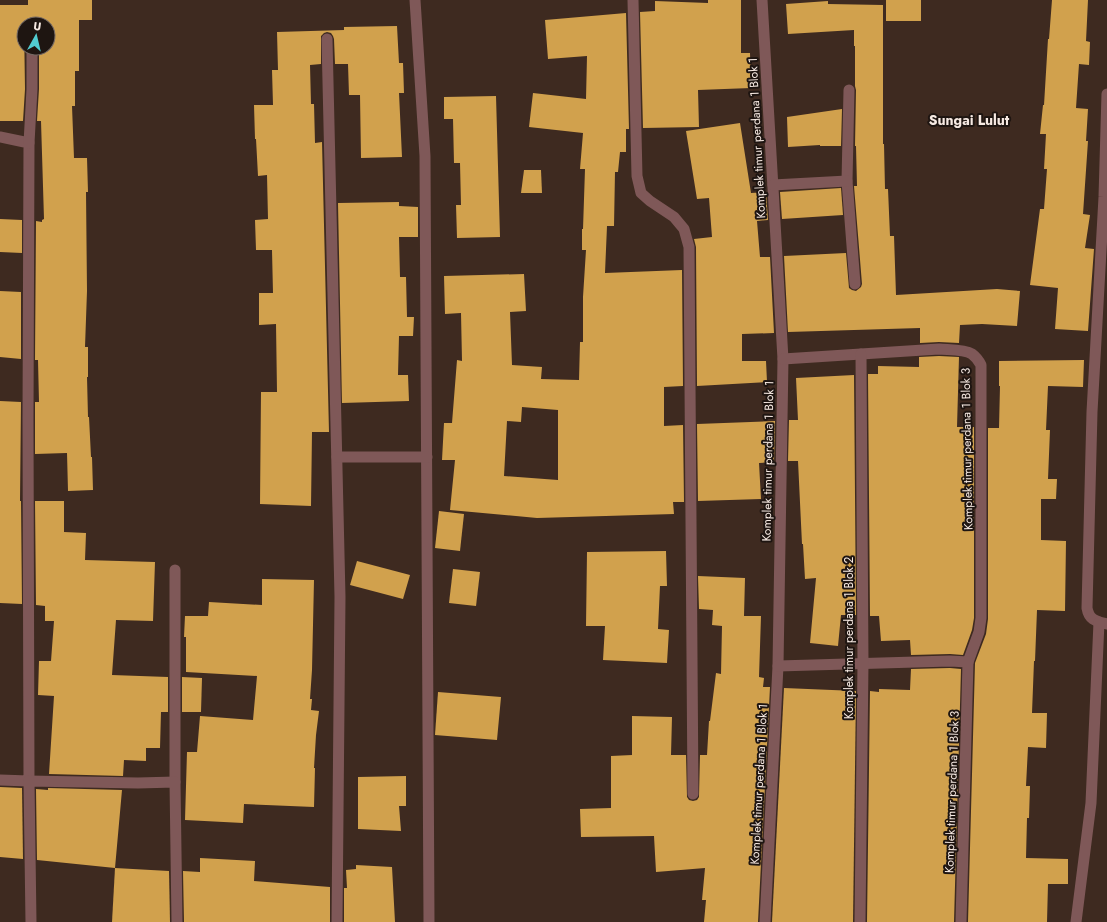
<svg xmlns="http://www.w3.org/2000/svg" width="1107" height="922" viewBox="0 0 1107 922" font-family="Jost,sans-serif">
<style>
.building{fill:#d1a14d;fill-rule:evenodd}
.lines{fill:none;stroke-linecap:round;stroke-linejoin:round}
.minor{stroke:#7f5858;stroke-width:11}
.labels{text-anchor:middle;stroke-width:4;stroke-linejoin:round;paint-order:stroke}
.street-label{font-size:12px;fill:#f7eae3;stroke:#1e1511}
.quarter-label{font-size:14px;font-weight:bold;fill:#f7eae3;stroke:#1e1511}
</style>
<rect width="100%" height="100%" fill="#3e2a20"/>
<g class="building">
<polygon points="28,0 92,0 92,20 79,20 79,71 75,71 75,106 72,106 74,158 87,158 88,192 86,192 87,291 85,347 88,347 88,377 87,377 88,417 89,417 91,457 92,457 93,490 68,491 67,453 35,454 35,402 39,402 38,360 35,360 36,221 42,222 42,220 44,219 41,121 37,121 39,89 39,48 48,48 48,24 24,24 25,89 23,121 0,121 0,5 28,5"/>
<polygon points="708,0 741,0 741,53 750,53 751,88 698,90 699,127 643,128 640,12 655,11 655,1 708,3"/>
<rect x="886" y="0" width="35" height="21"/>
<polygon points="1052,0 1088,0 1086,41 1090,42 1089,65 1079,64 1076,108 1088,109 1086,141 1088,141 1083,214 1090,215 1085,248 1094,249 1088,331 1055,329 1058,288 1030,285 1040,209 1044,209 1047,169 1044,169 1046,134 1040,134 1043,105 1044,105 1048,39 1049,39"/>
<polygon points="828,1 828,4 883,5 883,144 884,144 885,189 888,189 890,236 894,236 896,295 997,289 1020,291 1017,326 982,324 960,325 959,343 939,342 920,343 920,328 788,332 784,256 846,253 849,288 852,290 856,291 861,287 862,284 854,186 857,186 856,146 855,146 856,90 855,86 855,46 854,46 854,30 788,34 786,4"/>
<path d="M626,13L629,129H626V152H620L618,172H615L614,226H607L605,273L682,270L683,386L664,387V426L683,425L684,502H673L674,514L537,518L450,510L455,460H442L444,423H452L457,360L462,361L461,313L445,314L444,276L524,274L526,311L510,312L512,365L542,367L541,379L579,380L580,342H583V297L586,250H582V229H583L585,169H580L583,133L529,127L533,93L586,99L587,56L548,59L545,20ZM522,407L558,410V480L504,476L507,421L521,422Z"/>
<polygon points="397,26 399,63 403,63 404,93 399,93 402,157 361,158 360,95 349,95 348,64 335,64 334,39 333,36 331,33 327,32 324,33 321,36 321,64 310,65 311,104 314,104 315,143 322,142 329,432 312,432 311,506 260,504 261,392 277,392 276,324 259,325 259,293 273,293 272,250 256,250 255,220 268,219 267,175 258,176 256,139 255,139 254,105 273,105 272,70 278,70 277,32 344,30 344,27"/>
<polygon points="496,96 500,237 457,238 456,205 461,205 460,163 454,163 453,119 444,119 444,97"/>
<polygon points="842,109 841,146 820,146 820,145 788,147 787,117"/>
<polygon points="740,123 751,193 766,192 768,220 757,221 760,257 770,257 774,333 742,334 742,361 766,361 767,382 697,386 696,247 694,239 712,237 709,198 697,199 686,131"/>
<polygon points="524,170 541,170 542,193 521,193"/>
<polygon points="841,188 843,215 782,219 780,192"/>
<polygon points="399,202 399,206 418,207 418,237 399,237 400,277 406,277 407,317 414,317 413,336 399,336 398,375 408,375 409,401 342,403 338,203"/>
<polygon points="0,219 22,220 22,253 0,252"/>
<polygon points="0,291 21,292 21,359 0,357"/>
<polygon points="939,356 959,357 957,427 974,427 974,618 972,630 963,655 950,654 911,655 910,640 881,641 879,616 870,616 868,374 878,374 878,366 919,367 919,357"/>
<polygon points="1084,360 1083,387 1048,386 1046,430 1050,430 1048,479 1057,479 1056,499 1041,499 1041,540 1066,541 1065,611 1037,610 1035,661 1034,661 1032,713 1047,713 1046,748 1028,747 1026,786 1030,786 1029,818 1027,818 1026,858 1068,859 1068,884 1048,884 1047,922 968,922 975,663 986,634 988,619 988,428 999,428 1000,386 999,386 999,361"/>
<polygon points="854,375 856,615 841,615 838,646 810,643 816,578 805,579 803,544 802,544 798,461 788,461 789,420 798,420 796,378"/>
<polygon points="0,401 21,402 20,501 21,501 22,604 0,603"/>
<polygon points="775,421 774,462 759,463 761,499 698,501 697,424"/>
<polygon points="35,501 64,501 64,532 86,533 85,560 155,562 153,621 116,620 112,675 168,677 168,712 161,712 160,748 146,748 146,761 124,760 123,776 49,774 54,696 38,695 39,661 51,661 54,621 45,621 45,606 36,605"/>
<polygon points="439,511 464,514 460,551 435,548"/>
<polygon points="666,551 667,586 660,586 658,629 669,630 667,663 603,660 605,626 586,626 587,552"/>
<polygon points="357,561 410,575 403,599 350,585"/>
<polygon points="453,569 480,572 476,606 449,603"/>
<polygon points="698,576 745,578 744,616 761,616 759,677 764,678 763,687 770,687 758,922 704,922 706,900 702,900 705,868 656,872 654,836 581,837 580,809 611,808 611,756 632,755 632,716 672,717 671,755 686,755 687,797 689,800 693,801 697,800 699,797 700,755 707,755 709,721 710,721 716,673 721,674 722,626 712,625 713,610 699,609"/>
<polygon points="262,579 314,580 312,670 310,699 312,699 311,710 319,711 316,735 314,768 315,768 314,807 244,804 243,823 185,820 187,752 197,752 200,716 253,720 257,676 186,672 186,637 184,637 185,616 208,616 209,602 262,605"/>
<polygon points="950,668 961,669 954,922 867,922 870,691 879,692 879,689 910,690 911,669"/>
<polygon points="182,677 202,678 201,712 182,712"/>
<polygon points="784,688 856,691 853,922 772,922"/>
<polygon points="438,692 501,697 497,740 435,735"/>
<polygon points="406,776 406,806 399,806 401,831 358,829 358,777"/>
<polygon points="0,787 22,788 23,859 0,857"/>
<polygon points="48,788 122,790 115,868 37,860 36,789 48,790"/>
<polygon points="200,858 255,861 254,881 330,887 330,922 184,922 183,871 200,872"/>
<polygon points="356,865 392,867 395,922 344,922 344,888 347,888 346,870 356,869"/>
<polygon points="115,868 169,871 170,922 112,922"/>
</g>
<g class="lines">
<g class="minor">
<polyline points="415,0 425,156 429,922"/>
<polyline points="633,0 637,176 641,193 650,201 674,217 684,229 689,247 693,794"/>
<polyline points="762,0 783,359 778,666 765,922"/>
<polyline points="327,39 340,597 337,922"/>
<polyline points="849,90 847,181 855,284"/>
<path d="M1107,94L1104,197L1092,412L1087,608C1089,620 1096,621 1107,624"/>
<polyline points="0,137 29,143 28,421 29,781 0,780"/>
<polyline points="29,143 32,89 32,48"/>
<polyline points="773,185 847,181"/>
<path d="M783,359L939,349C948,350 964,349 972,354C976,357 979,361 981,365V618L979,632L968,662"/>
<polyline points="337,457 427,457"/>
<polyline points="175,570 175,782"/>
<polyline points="778,666 950,661 968,662 961,922"/>
<polyline points="31,922 29,781 138,783 175,782 177,922"/>
<polyline points="860,922 863,663 861,354"/>
<polyline points="1076,922 1091,803 1099,622"/>
</g>
</g>
<g class="labels">
<g class="street-label">
<text transform="translate(757 138) rotate(-93)" y="4">Komplek timur perdana 1 Blok 1</text>
<text transform="translate(967 449) rotate(-91)" y="4">Komplek timur perdana 1 Blok 3</text>
<text transform="translate(768 461) rotate(-89)" y="4">Komplek timur perdana 1 Blok 1</text>
<text transform="translate(849 638) rotate(-90)" y="4">Komplek timur perdana 1 Blok 2</text>
<text transform="translate(759 784) rotate(-87)" y="4">Komplek timur perdana 1 Blok 1</text>
<text transform="translate(952 792) rotate(-88)" y="4">Komplek timur perdana 1 Blok 3</text>
</g>
<g class="quarter-label">
<text x="969" y="125">Sungai Lulut</text>
</g>
</g>
<g transform="translate(36 36) rotate(8)"><circle r="19" fill="#1e1511" stroke="#756a65"/>
<path d="M0-3L7 15L0 10L-7 15Z" fill="#51ccd1"/>
<text y="-6" font-size="11" font-weight="bold" text-anchor="middle" fill="#f7eae3">U</text>
</g>
</svg>
